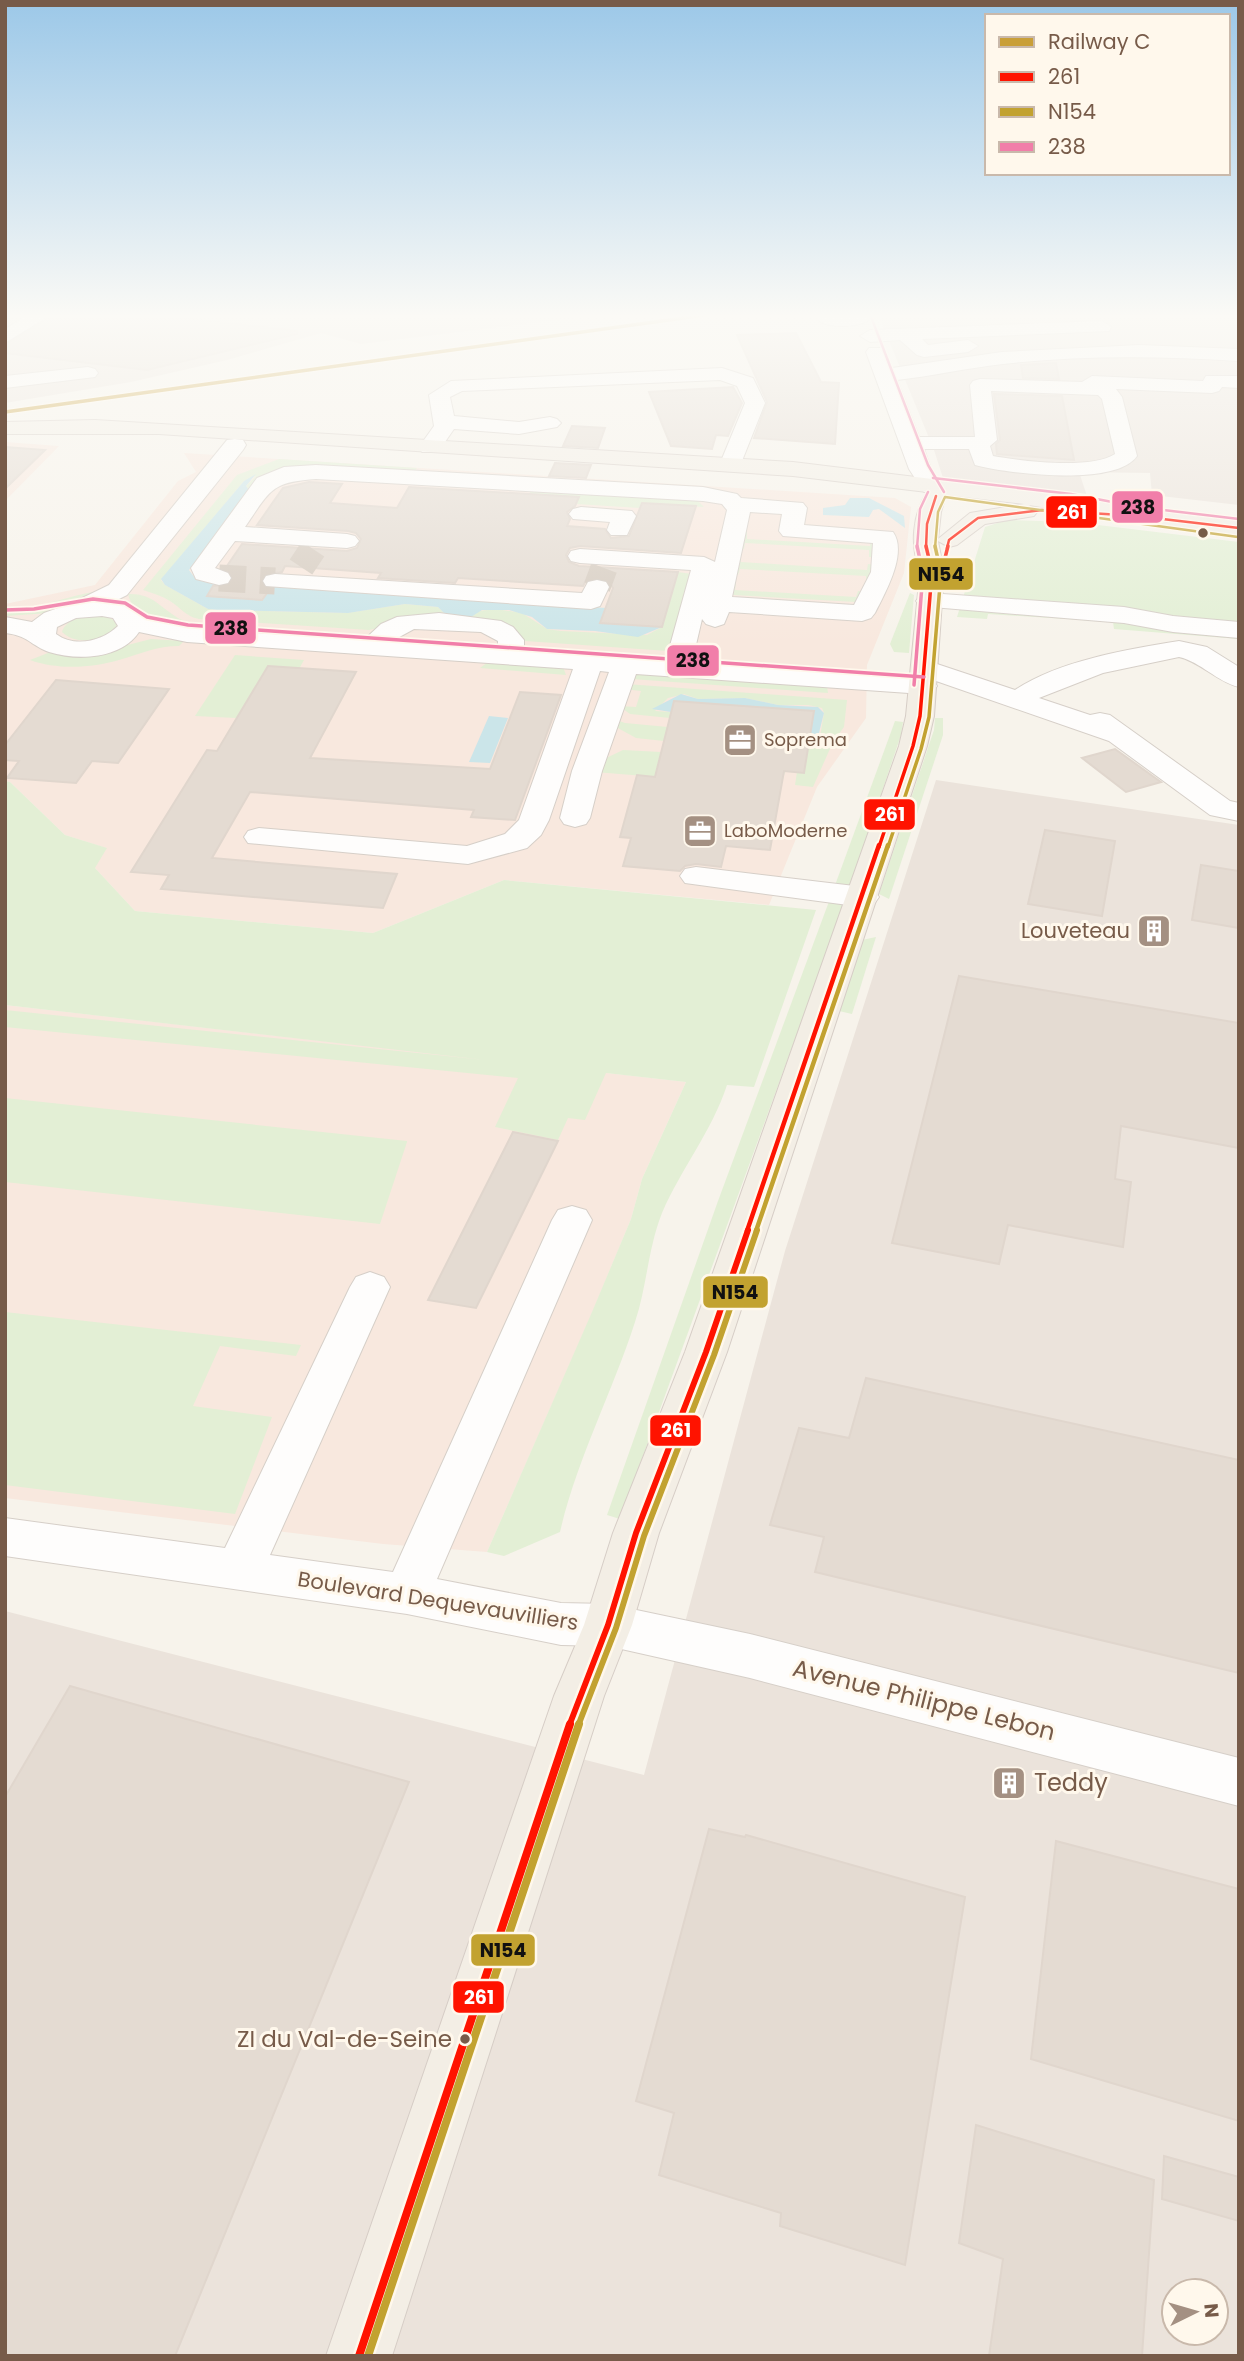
<svg xmlns="http://www.w3.org/2000/svg" width="1244" height="2361" viewBox="0 0 1244 2361" font-family="Poppins,sans-serif">
<style>
.commercial{fill:#f8e8de}
.industrial{fill:#ebe3db;fill-rule:evenodd}
.green{fill:#e3efd5}
.water{fill:#cbe5e9}
.building{fill:#e4dbd2;stroke:#e0d6cd;stroke-width:2}
.lines{fill:none;stroke-linecap:round;stroke-linejoin:round}
.minor-tunnel{stroke:#d7cdc2;stroke-width:27;stroke-dasharray:27 14;stroke-linecap:butt}
.minor-casing{stroke:#d6cfc8;stroke-width:2}
.major-casing{stroke:#d6cdc6;stroke-width:2}
.minor{fill:#fefdfc;fill-rule:evenodd}
.major{fill:#f3eee5;fill-rule:evenodd}
.bus-1-far4-casing{stroke:#fff8ec;stroke-width:5}
.bus-1-far3-casing{stroke:#fff8ec;stroke-width:7}
.bus-1-far2-casing{stroke:#fff8ec;stroke-width:9}
.bus-1-far1-casing{stroke:#fff8ec;stroke-width:11}
.bus-1-casing{stroke:#fff8ec;stroke-width:13}
.bus-2-far4-casing{stroke:#fff8ec;stroke-width:5}
.bus-2-far3-casing{stroke:#fff8ec;stroke-width:7}
.bus-2-far2-casing{stroke:#fff8ec;stroke-width:9}
.bus-2-far1-casing{stroke:#fff8ec;stroke-width:11}
.bus-2-casing{stroke:#fff8ec;stroke-width:13}
.bus-3-far1-casing{stroke:#fff8ec;stroke-width:5}
.bus-3-casing{stroke:#fff8ec;stroke-width:7}
.bus-1-far4{stroke:#ff1300;stroke-width:2.5}
.bus-1-far3{stroke:#ff1300;stroke-width:3.5}
.bus-1-far2{stroke:#ff1300;stroke-width:4.5}
.bus-1-far1{stroke:#ff1300;stroke-width:6}
.bus-1{stroke:#ff1300;stroke-width:8}
.bus-2-far4{stroke:#c2a230;stroke-width:2.5}
.bus-2-far3{stroke:#c2a230;stroke-width:3.5}
.bus-2-far2{stroke:#c2a230;stroke-width:4.5}
.bus-2-far1{stroke:#c2a230;stroke-width:6}
.bus-2{stroke:#c2a230;stroke-width:8}
.bus-3-far1{stroke:#f17ea9;stroke-width:2.5}
.bus-3{stroke:#f17ea9;stroke-width:3.5}
.rail-1-casing{stroke:#fff8ec;stroke-width:6}
.rail-1{stroke:#c99f38;stroke-width:3.5}
.bus-dot{fill:#775b49;stroke:#fff8ec;stroke-width:2.5}
.labels{text-anchor:middle;stroke-width:6;stroke-linejoin:round;paint-order:stroke}
.far-poi-label{font-size:18px;fill:#775b49;stroke:#fff8ec;text-anchor:start}
.poi-label{font-size:21px;fill:#775b49;stroke:#fff8ec;text-anchor:end}
.street-label{font-size:21px;fill:#775b49;stroke:#fff8ec}
.near-bus-label{font-size:23px;fill:#775b49;stroke:#fff8ec;text-anchor:end}
.near-street-label{font-size:24px;fill:#775b49;stroke:#fff8ec}
.near-poi-label{font-size:24px;fill:#775b49;stroke:#fff8ec;text-anchor:start}
.line-badge{stroke:#fff8ec;stroke-width:2.5}
.badge-label{font-size:19px;text-anchor:middle;font-weight:bold;fill:#fff}
.pale-badge-label{font-size:19px;text-anchor:middle;font-weight:bold;fill:#111}
</style>
<rect width="100%" height="100%" fill="#f7f3eb"/>
<g class="commercial">
<polygon points="5,442 59,446 5,501"/>
<polygon points="184,453 895,498 911,507 904,573 867,665 866,718 817,787 769,905 504,880 373,933 135,911 94,867 106,848 65,835 10,782 5,781 5,604 95,585 178,481 196,472"/>
<polygon points="5,1005 686,1082 642,1179 631,1219 592,1313 487,1552 383,1544 5,1498"/>
</g>
<g class="industrial">
<polygon points="5,314 605,314 361,344 321,333 227,360 131,382 5,403"/>
<polygon points="878,314 1239,314 1239,505 1152,495 1150,473 1079,472 1087,496 943,478 934,450"/>
<path d="M936,780L1239,825V2356H5V1611L644,1775L785,1251ZM1174,2291H1216V2333H1174Z"/>
</g>
<g class="green">
<path d="M279,459L417,468L411,475L280,470L258,479L249,490L246,486L256,476L244,481L161,580L165,585L208,609L217,610L347,613L405,604L438,607L445,614L369,630L199,619C185,616 181,608 170,601C162,596 152,593 143,590L237,475Z"/>
<polygon points="533,490 690,499 698,501 704,507 642,503 640,508 576,504 578,499 526,496"/>
<polygon points="1007,520 1073,522 1239,542 1239,639 1114,629 1113,622 988,614 987,619 957,617 985,527"/>
<polygon points="740,532 747,532 747,539 870,546 871,540 880,540 878,557 869,557 869,550 745,543 744,549 737,548"/>
<polygon points="735,555 741,556 741,562 867,570 868,564 877,565 866,584 866,576 740,569 738,575 730,574"/>
<polygon points="678,572 692,574 668,651 525,641 513,628 471,617 478,611 496,609 522,613 547,629 561,631 647,635 662,627"/>
<polygon points="728,583 736,583 735,590 856,597 858,591 868,592 856,602 733,595 731,601"/>
<path d="M94,592H104L50,613L5,616L7,609C34,611 66,596 94,592Z"/>
<polygon points="910,593 914,595 909,653 894,652 890,644"/>
<path d="M128,594C151,593 158,605 175,616C181,621 189,621 196,626L193,630C170,624 134,621 128,594Z"/>
<path d="M93,615L106,616L117,622L116,629C103,641 76,646 62,632C66,619 81,617 93,615Z"/>
<polygon points="213,624 373,635 365,642 208,630"/>
<path d="M151,639L184,641L179,646C157,646 140,654 119,660C92,668 57,670 30,660L53,651L108,650Z"/>
<polygon points="520,646 668,656 662,662 522,653"/>
<polygon points="235,655 304,660 299,669 236,718 195,716"/>
<polygon points="728,660 830,667 829,674 731,667"/>
<polygon points="488,662 563,667 566,675 480,668"/>
<polygon points="637,673 827,686 828,693 631,679"/>
<polygon points="626,684 847,700 844,727 833,742 813,787 795,785 797,772 804,773 809,741 820,737 824,713 822,708 808,705 778,705 745,698 698,699 684,694 668,698 655,711 671,712 670,718 630,714 619,706 636,707 641,691 624,689"/>
<polygon points="935,718 943,718 943,735 889,899 879,894 934,730"/>
<polygon points="614,719 625,723 668,727 664,741 636,738 616,727"/>
<polygon points="895,721 903,722 901,735 850,887 834,888"/>
<polygon points="623,750 661,752 659,762 785,772 781,787 595,772 602,760"/>
<path d="M5,781L10,782L65,835L107,848L95,868L135,911L373,933L504,880L816,910L754,1087L727,1085C712,1131 681,1169 662,1213C648,1248 647,1286 635,1322C612,1393 577,1459 560,1532L504,1556L487,1552L592,1312L631,1219L642,1179L686,1082L606,1073L585,1120L568,1118L558,1140L495,1127L518,1078L5,1027V1010L485,1060L5,1005Z"/>
<polygon points="831,896 845,902 620,1519 607,1515 718,1201"/>
<polygon points="876,937 852,1014 839,1011 862,940"/>
<polygon points="5,1098 407,1141 407,1142 380,1224 5,1182"/>
<polygon points="5,1312 301,1345 296,1356 220,1346 193,1406 272,1417 235,1514 5,1485"/>
</g>
<g class="water">
<polygon points="256,474 246,486 249,490 189,570 195,578 216,581 207,596 262,600 272,585 606,608 601,623 662,627 638,637 595,631 547,629 532,617 509,610 482,610 471,617 445,614 438,607 405,604 348,613 217,610 208,609 165,585 161,579 244,481"/>
<polygon points="850,498 869,498 904,516 905,528 879,509 873,510 869,517 823,515 823,508 845,505"/>
<polygon points="681,694 698,699 745,698 778,705 818,707 824,713 817,741 809,741 813,711 675,701 671,712 652,709"/>
<polygon points="489,716 508,718 490,763 469,762"/>
</g>
<g class="building">
<polygon points="54,314 147,314 297,331 297,334 147,370 5,353 5,345"/>
<polygon points="796,333 821,382 839,383 835,444 754,438 767,402 737,335"/>
<polygon points="1056,363 1059,379 1023,378 1021,365"/>
<polygon points="733,387 742,403 728,436 716,435 712,449 671,446 649,392"/>
<polygon points="994,394 1062,396 1074,460 997,454 996,444 1000,440"/>
<polygon points="572,426 605,428 598,448 563,446"/>
<polygon points="5,447 45,450 5,489"/>
<polygon points="555,463 591,465 586,478 549,476"/>
<polygon points="309,482 342,484 330,503 397,508 409,487 579,497 575,506 567,512 570,519 567,526 605,529 611,538 629,536 642,503 696,506 681,553 580,546 570,548 566,555 569,562 579,566 678,572 662,627 600,623 613,588 607,579 598,577 587,579 583,586 458,578 455,583 378,578 381,573 285,566 282,572 264,575 261,582 264,587 270,589 262,600 207,596 213,586 230,584 233,577 225,569 242,544 347,551 357,548 361,539 356,533 348,531 257,525 283,488"/>
<polygon points="268,666 356,672 310,758 490,769 520,692 561,695 515,820 471,817 474,810 250,792 212,858 397,874 383,908 161,889 169,875 131,872 207,750 217,751"/>
<polygon points="56,680 169,689 118,763 92,761 76,783 7,778 19,761 5,760 5,745"/>
<polygon points="674,701 814,711 804,773 784,771 770,850 726,846 721,867 696,864 685,866 680,871 623,866 631,838 620,837 637,775 655,777"/>
<polygon points="1115,749 1161,782 1126,792 1082,758"/>
<polygon points="1045,830 1115,841 1102,916 1028,904"/>
<polygon points="1201,865 1239,871 1239,928 1192,920"/>
<polygon points="959,976 1239,1023 1239,1148 1121,1126 1115,1179 1131,1182 1123,1247 1008,1225 999,1264 892,1243"/>
<polygon points="513,1132 558,1141 476,1308 428,1300"/>
<polygon points="866,1378 1239,1460 1239,1673 815,1572 824,1537 770,1525 799,1428 849,1438"/>
<polygon points="70,1686 409,1782 175,2356 5,2356 5,1797"/>
<polygon points="709,1829 745,1837 746,1835 965,1897 905,2265 780,2226 781,2213 659,2175 674,2113 636,2101"/>
<polygon points="1056,1841 1239,1889 1239,2121 1031,2059"/>
<polygon points="976,2125 1154,2180 1142,2356 989,2356 1003,2259 959,2243"/>
<polygon points="1164,2156 1239,2177 1239,2221 1162,2199"/>
</g>
<g class="lines">
<g class="minor-tunnel">
<polyline points="301,567 313,549"/>
<polyline points="219,578 275,581"/>
<polyline points="597,587 604,568"/>
</g>
<g class="minor-casing">
<g id="minor">
<polygon points="30,314 52,314 5,343 5,329"/>
<path d="M823,314H869L871,318C863,328 825,329 817,319Z"/>
<polygon points="1102,321 1111,327 1109,331 922,339 928,345 968,340 978,346 968,352 924,357 917,355 900,340 870,342 860,336 870,330"/>
<path d="M1139,345L1239,349V361C1160,356 1081,355 1003,364C967,368 932,376 897,380L919,437H975L970,385L973,381L980,379L1082,382L1092,376L1203,381L1206,376H1239V388L1222,387L1219,391L1212,393L1116,389L1122,397L1137,456C1116,487 1008,474 975,465L969,449H924L931,469L943,487L940,492H924L909,469L866,352L869,348H883L892,368L1002,352ZM991,391L1098,395L1102,399L1115,454C1091,470 1021,461 993,456L990,446L997,440Z"/>
<polygon points="88,367 95,369 98,373 95,377 5,388 5,376"/>
<polygon points="722,368 753,378 765,403 738,471 722,471 719,466 745,403 737,386 720,380 462,391 450,397 454,416 519,422 550,417 557,419 561,423 557,427 519,434 454,429 438,452 422,452 419,447 434,426 429,395 451,381"/>
<path d="M235,439L243,440L246,445L243,450L127,595L113,602L132,607C150,633 325,636 365,639L381,624L397,617L439,613L501,621L513,627L524,640V650L666,660L691,570L580,563L571,561L568,556L571,551L580,549L704,557L715,562L727,510L722,504L703,501L316,479C270,482 270,491 245,527L347,534L355,536L359,541L355,546L347,548L235,541L215,568L228,573L231,578L228,583L219,585L196,579L191,568L257,478L284,467L316,465L703,487L737,494L741,498L803,503L807,508L804,525L893,532C908,553 885,593 875,613L871,618L862,621L729,612L724,624L715,627L706,624L702,619L692,662L923,678L933,680L937,686L933,692L923,694L636,674L602,771L590,818L586,824L575,827L564,824L560,818L572,771L609,672L600,671L549,820L541,835L527,848L468,864L248,843L244,837L248,831L259,828L467,846L505,834L519,820L573,669L187,642L139,632C121,659 78,661 49,652C32,646 27,635 5,633V617L32,622L44,613L72,603L109,585L227,440ZM750,512L782,514L779,531L783,536L873,543L871,572L854,605L732,597ZM102,616L113,618L118,626C103,641 75,648 56,634L57,627L76,618ZM414,629L481,632L498,641V648L392,641Z"/>
<polygon points="581,507 632,511 636,516 627,535 611,535 607,530 610,522 573,519 569,514 573,509"/>
<polygon points="275,574 582,593 588,582 597,580 606,582 609,587 600,606 591,609 266,586 263,581 266,576"/>
<polygon points="929,593 1124,607 1173,616 1239,622 1239,638 1173,632 1124,623 920,606 916,601 920,596"/>
<path d="M1179,641L1207,647L1239,667V687C1217,682 1201,662 1179,657L1103,673L1039,698L1090,715L1100,713L1110,715L1230,801L1239,803V821L1210,815L1109,741L916,674L912,668L916,662L925,660L1015,690C1058,661 1128,649 1179,641Z"/>
<polygon points="696,867 863,887 874,890 879,897 874,904 863,907 685,883 680,876 685,869"/>
<polygon points="572,1206 586,1210 592,1220 437,1579 561,1603 608,1604 750,1634 1239,1758 1239,1806 750,1678 608,1646 561,1645 407,1614 5,1556 5,1518 225,1548 350,1287 356,1277 370,1272 384,1277 390,1287 270,1555 393,1572 552,1220 558,1210"/>
</g>
</g>
<g class="major-casing">
<path id="major" d="M95,420L793,462L1070,496L1137,509L1239,521V535L1137,523L1029,505L1038,511L1034,516L985,524L957,545L949,547L938,541L944,572L934,716L927,746L727,1352L659,1533L632,1625L604,1696L392,2356H326L554,1696L584,1625L613,1533L685,1352L899,746L906,716L920,572C910,546 912,515 927,492L793,476L159,434H5V422ZM946,495L1024,504L970,513L938,539L941,512Z"/>
</g>
<use href="#minor" class="minor"/>
<use href="#major" class="major"/>
<g class="bus-1-far4-casing">
<g id="bus-1-far4">
<polyline points="926,548 927,524 936,496"/>
<polyline points="947,548 949,540 978,518 1042,510 1137,516 1239,528"/>
</g>
</g>
<g class="bus-1-far3-casing">
<g id="bus-1-far3">
<polyline points="932,572 945,558 948,546"/>
<polyline points="879,847 913,746 920,716 932,572 926,546"/>
</g>
</g>
<g class="bus-1-far2-casing">
<polyline id="bus-1-far2" points="747,1231 879,845"/>
</g>
<g class="bus-1-far1-casing">
<polyline id="bus-1-far1" points="569,1726 608,1625 636,1533 706,1352 748,1230"/>
</g>
<g class="bus-1-casing">
<polyline id="bus-1" points="359,2356 570,1724"/>
</g>
<g class="bus-2-far4-casing">
<polyline id="bus-2-far4" points="935,548 938,512 945,497 1238,537"/>
</g>
<g class="bus-2-far3-casing">
<polyline id="bus-2-far3" points="888,847 921,749 929,717 941,573 935,546"/>
</g>
<g class="bus-2-far2-casing">
<polyline id="bus-2-far2" points="756,1231 888,845"/>
</g>
<g class="bus-2-far1-casing">
<polyline id="bus-2-far1" points="578,1726 616,1628 644,1536 714,1355 757,1230"/>
</g>
<g class="bus-2-casing">
<polyline id="bus-2" points="368,2356 579,1724"/>
</g>
<g class="bus-3-far1-casing">
<g id="bus-3-far1">
<polyline points="870,314 928,465 944,492"/>
<polyline points="933,478 1071,494 1138,507 1239,519"/>
<polyline points="917,548 920,509 928,492"/>
</g>
</g>
<g class="bus-3-casing">
<g id="bus-3">
<polyline points="5,610 34,609 93,599 125,603 147,617 188,625 924,677"/>
<polyline points="914,685 923,573 917,546"/>
</g>
</g>
<use href="#bus-1-far4" class="bus-1-far4"/>
<use href="#bus-1-far3" class="bus-1-far3"/>
<use href="#bus-1-far2" class="bus-1-far2"/>
<use href="#bus-1-far1" class="bus-1-far1"/>
<use href="#bus-1" class="bus-1"/>
<use href="#bus-2-far4" class="bus-2-far4"/>
<use href="#bus-2-far3" class="bus-2-far3"/>
<use href="#bus-2-far2" class="bus-2-far2"/>
<use href="#bus-2-far1" class="bus-2-far1"/>
<use href="#bus-2" class="bus-2"/>
<use href="#bus-3-far1" class="bus-3-far1"/>
<use href="#bus-3" class="bus-3"/>
<g class="rail-1-casing">
<polyline id="rail-1" points="5,412 712,314"/>
</g>
<use href="#rail-1" class="rail-1"/>
</g>
<linearGradient id="sky" x2="0" y2="1"><stop stop-color="#9cc8e8"/><stop offset="0.49" stop-color="#fbfaf6"/><stop offset="1" stop-color="#fbfaf6" stop-opacity="0"/></linearGradient>
<rect width="1244" height="645" fill="url(#sky)"/>
<defs>
<g id="office-square" transform="scale(1.75)"><rect x="-9" y="-9" width="18" height="18" rx="4" fill="#a49082" stroke="#fff8ec"/><path d="M-6-3h4V-5.5h4V-3h4V5H-6ZM-1-4.5V-3h2v-1.5ZM-6 0V1H6V0Z" fill="#fff"/></g>
<g id="building-square" transform="scale(1.75)"><rect x="-9" y="-9" width="18" height="18" rx="4" fill="#a49082" stroke="#fff8ec"/><path d="M-4-6H4V6H1V3H-1V6H-4ZM-2.5-4.3h1.7v1.8h-1.7ZM.8-4.3h1.7v1.8H.8ZM-2.5-1h1.7V.8h-1.7ZM.8-1h1.7V.8H.8Z" fill="#fff"/></g>
</defs>
<g fill-rule="evenodd">
<use href="#office-square" x="740" y="740"/>
<use href="#office-square" x="700" y="831"/>
<use href="#building-square" x="1154" y="931"/>
<use href="#building-square" x="1009" y="1783"/>
</g>
<g class="bus-dot">
<circle cx="1203" cy="533" r="6"/>
<circle cx="465" cy="2039" r="6"/>
</g>
<g class="labels">
<g class="far-poi-label">
<text x="764" y="746">Soprema</text>
<text x="724" y="837">LaboModerne</text>
</g>
<g class="poi-label">
<text x="1130" y="938">Louveteau</text>
</g>
<g class="street-label">
<text transform="translate(438 1601) rotate(9)" y="7">Boulevard Dequevauvilliers</text>
</g>
<g class="near-bus-label">
<text x="452" y="2047">ZI du Val-de-Seine</text>
</g>
<g class="near-street-label">
<text transform="translate(924 1700) rotate(14)" y="8">Avenue Philippe Lebon</text>
</g>
<g class="near-poi-label">
<text x="1034" y="1791">Teddy</text>
</g>
</g>
<g class="line-badge">
<rect x="1111" y="490" width="53" height="34" rx="7" fill="#f17ea9"/>
<rect x="1045" y="495" width="53" height="34" rx="7" fill="#ff1300"/>
<rect x="908" y="557" width="66" height="34" rx="7" fill="#c2a230"/>
<rect x="204" y="611" width="53" height="34" rx="7" fill="#f17ea9"/>
<rect x="666" y="644" width="54" height="33" rx="7" fill="#f17ea9"/>
<rect x="863" y="798" width="53" height="33" rx="7" fill="#ff1300"/>
<rect x="702" y="1275" width="67" height="34" rx="7" fill="#c2a230"/>
<rect x="649" y="1414" width="53" height="33" rx="7" fill="#ff1300"/>
<rect x="470" y="1933" width="66" height="34" rx="7" fill="#c2a230"/>
<rect x="452" y="1980" width="53" height="34" rx="7" fill="#ff1300"/>
</g>
<g class="badge-label">
<text x="1072" y="519">261</text>
<text x="890" y="821">261</text>
<text x="676" y="1437">261</text>
<text x="479" y="2004">261</text>
</g>
<g class="pale-badge-label">
<text x="1138" y="514">238</text>
<text x="941" y="581">N154</text>
<text x="231" y="635">238</text>
<text x="693" y="667">238</text>
<text x="735" y="1299">N154</text>
<text x="503" y="1957">N154</text>
</g>
<rect width="1244" height="2361" fill="none" stroke="#775b49" stroke-width="14"/>
<rect x="985" y="14" width="245" height="161" fill="#fff8ec" stroke="#c9b9ab" stroke-width="2"/>
<rect x="999" y="37" width="35" height="10" fill="#c99f38" stroke="#c9b9ab" stroke-width="2"/>
<text x="1048" y="49" font-size="21" fill="#775b49">Railway C</text>
<rect x="999" y="72" width="35" height="10" fill="#ff1300" stroke="#c9b9ab" stroke-width="2"/>
<text x="1048" y="84" font-size="21" fill="#775b49">261</text>
<rect x="999" y="107" width="35" height="10" fill="#c2a230" stroke="#c9b9ab" stroke-width="2"/>
<text x="1048" y="119" font-size="21" fill="#775b49">N154</text>
<rect x="999" y="142" width="35" height="10" fill="#f17ea9" stroke="#c9b9ab" stroke-width="2"/>
<text x="1048" y="154" font-size="21" fill="#775b49">238</text>
<g transform="translate(1195 2312) rotate(85)"><circle r="33" fill="#fff8ec" stroke="#c9b9ab" stroke-width="2"/>
<path d="M0-5L12 26L0 18L-12 26Z" fill="#a49082"/>
<text y="-10" font-size="19" font-weight="bold" text-anchor="middle" fill="#775b49">N</text>
</g>
</svg>
